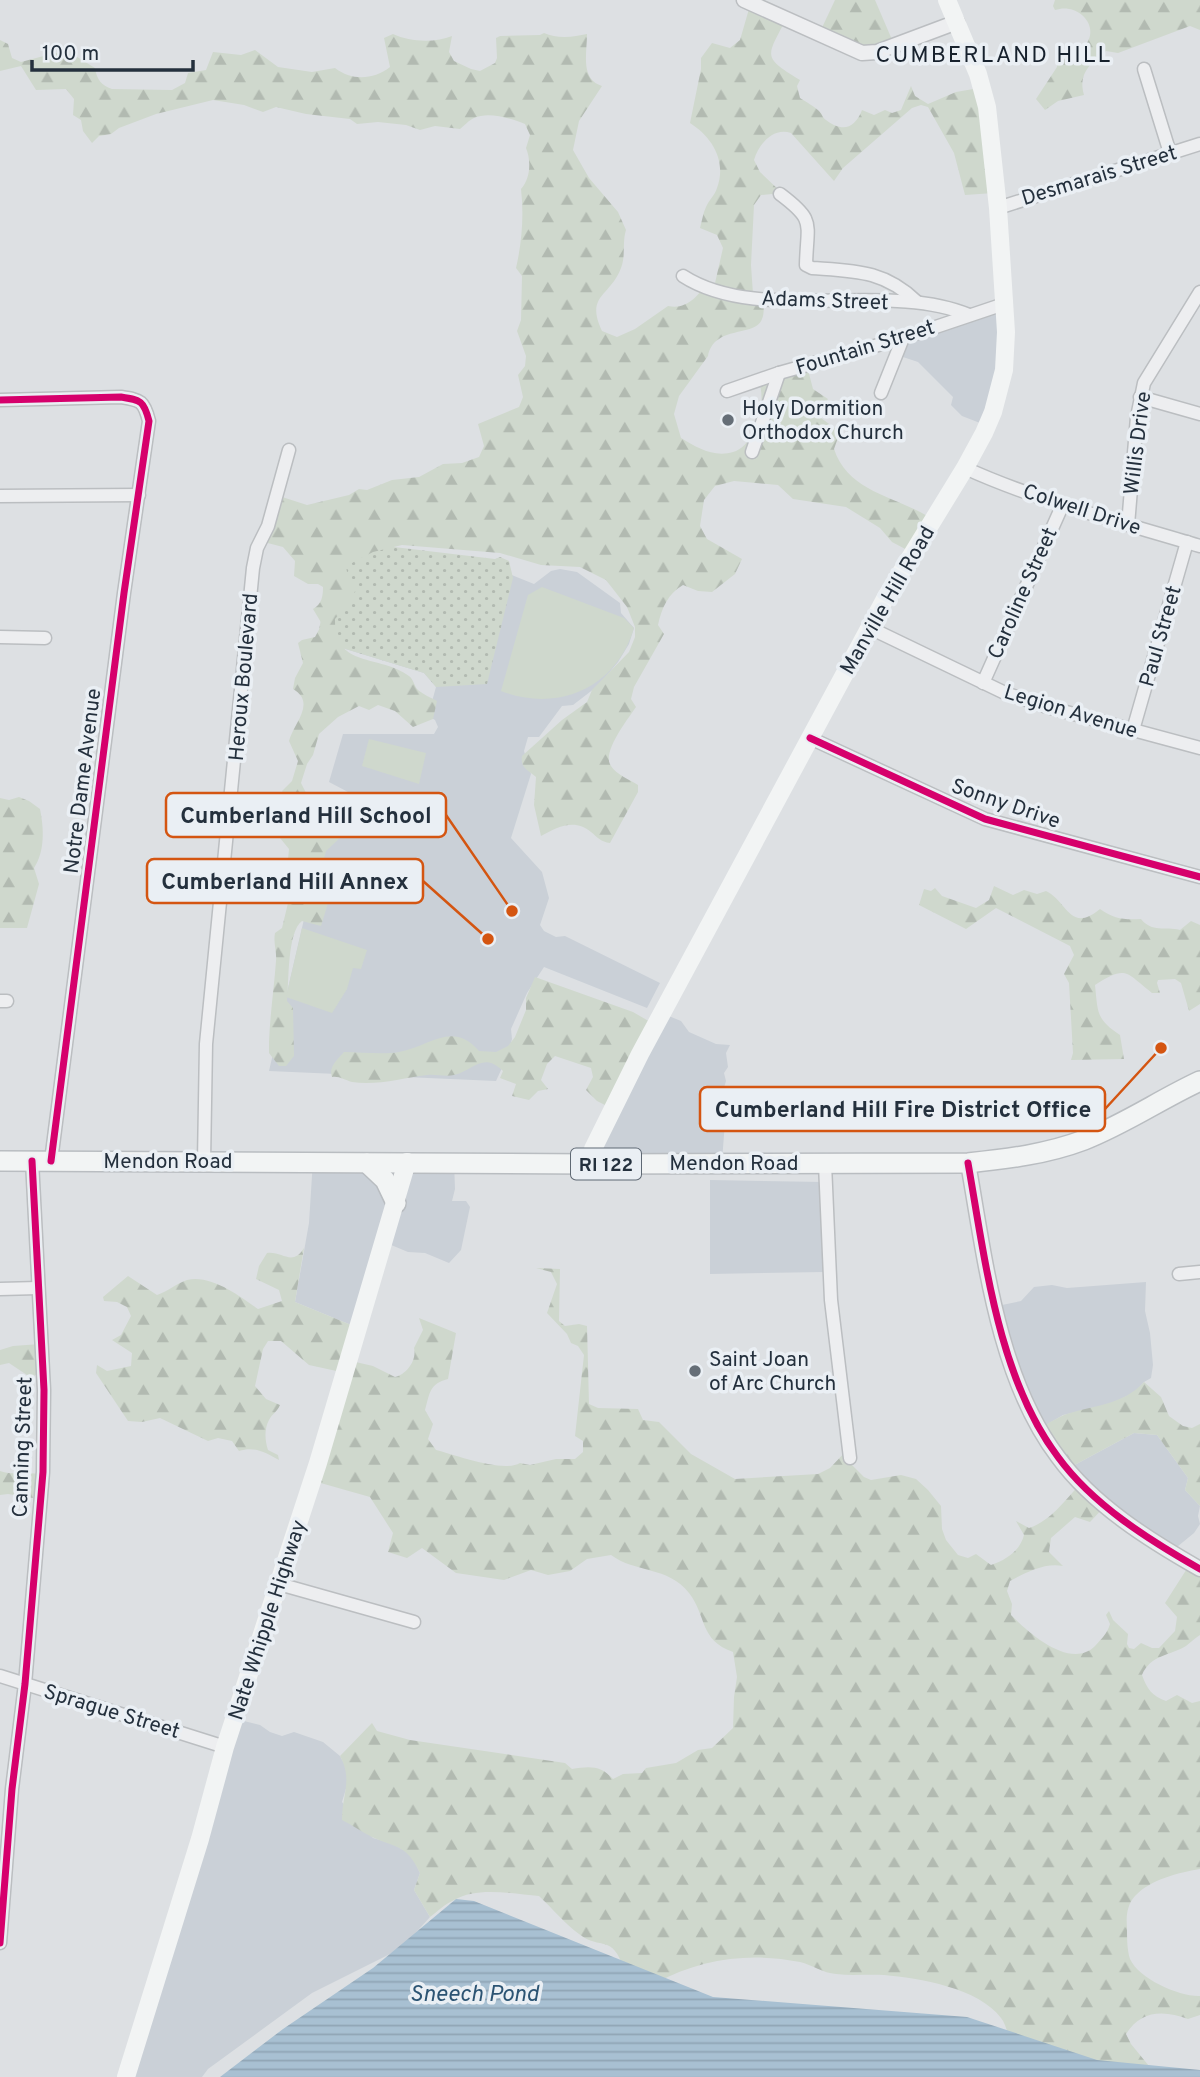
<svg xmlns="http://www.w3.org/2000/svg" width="1200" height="2077" viewBox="0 0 1200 2077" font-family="Overpass,sans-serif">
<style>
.built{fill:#cad0d7}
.grass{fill:url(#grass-dots)}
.forest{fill:url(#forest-firs)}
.park{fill:#cfd8cd}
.water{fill:url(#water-rules)}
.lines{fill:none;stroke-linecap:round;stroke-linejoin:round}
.minor-casing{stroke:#bbbec1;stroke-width:15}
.tertiary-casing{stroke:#bbbec1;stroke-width:17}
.primary-casing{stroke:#b9bdc1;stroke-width:22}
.minor{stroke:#edeef0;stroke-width:12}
.tertiary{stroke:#edeef0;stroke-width:14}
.secondary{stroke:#f2f4f4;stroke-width:18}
.primary{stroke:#f2f4f4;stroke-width:19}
.cycleway-casing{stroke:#eaeff4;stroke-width:11}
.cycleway{stroke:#d6006c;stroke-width:7}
.poi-dot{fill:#656e77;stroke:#eaeff4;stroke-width:2.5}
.labels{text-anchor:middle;stroke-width:7;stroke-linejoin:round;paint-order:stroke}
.shield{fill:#eaeff4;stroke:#5f6974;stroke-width:2}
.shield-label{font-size:19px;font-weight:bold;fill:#24303d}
.street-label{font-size:21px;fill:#24303d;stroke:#eaeff4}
.poi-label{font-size:21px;fill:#24303d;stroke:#eaeff4;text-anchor:start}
.neighbourhood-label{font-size:23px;letter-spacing:2px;fill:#17212d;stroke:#eaeff4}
.water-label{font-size:23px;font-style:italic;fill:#2c5473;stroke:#eaeff4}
.leader{fill:none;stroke:#d45511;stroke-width:2.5}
.callout-dot{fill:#d45511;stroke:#eaeff4;stroke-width:2.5}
.callout{fill:#eaeff4;stroke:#d45511;stroke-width:2.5}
.callout-label{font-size:23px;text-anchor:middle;font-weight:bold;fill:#24303d}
</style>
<defs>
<pattern id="grass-dots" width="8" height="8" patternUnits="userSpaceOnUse" patternTransform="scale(1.75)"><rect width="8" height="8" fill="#cfd8cd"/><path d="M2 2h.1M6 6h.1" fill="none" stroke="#b2bab1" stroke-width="1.8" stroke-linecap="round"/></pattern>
<pattern id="forest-firs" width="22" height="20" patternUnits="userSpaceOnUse" patternTransform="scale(1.75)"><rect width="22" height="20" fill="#cfd8cd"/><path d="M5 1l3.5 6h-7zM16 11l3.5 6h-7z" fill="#b2bab1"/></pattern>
<pattern id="water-rules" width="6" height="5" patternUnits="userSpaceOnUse" patternTransform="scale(1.75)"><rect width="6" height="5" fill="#a8c0d2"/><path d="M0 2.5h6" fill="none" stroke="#90a5b5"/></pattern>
</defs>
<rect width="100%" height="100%" fill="#dde0e3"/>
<g class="built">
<polygon points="997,302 1004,352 980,423 962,416 951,405 953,397 918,362 894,354 898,341"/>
<polygon points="500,557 504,572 534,584 551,571 560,569 577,572 620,603 621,613 634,628 629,644 618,662 599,685 573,705 562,706 539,737 528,737 524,751 531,774 511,838 542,872 549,898 540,925 544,931 556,937 565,936 660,983 647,1008 544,967 527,993 511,1029 512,1039 507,1057 496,1081 269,1071 322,841 345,823 348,792 329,782 343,734 434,734 438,727 435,720 428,716 436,687 424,673 326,643"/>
<polygon points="659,1012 681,1021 689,1032 716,1044 730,1045 726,1053 728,1067 724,1073 726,1081 718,1107 725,1122 722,1161 589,1161"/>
<polygon points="313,1160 454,1161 455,1189 452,1201 466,1201 470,1207 461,1250 449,1263 425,1253 408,1252 384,1242 356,1327 295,1302 309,1223"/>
<polygon points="710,1180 823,1182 824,1272 710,1274"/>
<polygon points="1146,1282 1145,1311 1150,1333 1153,1365 1151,1378 1144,1382 1135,1392 1111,1404 1063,1415 1041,1428 997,1306 1021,1301 1034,1287 1052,1285 1067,1288"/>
<polygon points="1134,1433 1157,1435 1188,1478 1185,1490 1200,1506 1198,1516 1200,1524 1194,1533 1172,1551 1069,1468"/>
<polygon points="240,1720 260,1725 270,1732 282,1736 294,1732 323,1742 340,1756 346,1767 348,1782 342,1802 373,1838 391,1843 411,1854 420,1873 414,1890 430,1917 402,1948 312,1993 208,2069 202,2077 122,2077"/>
</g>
<polygon class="grass" points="335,540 495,559 500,557 509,561 513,578 487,684 436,687 424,673 326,643 318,636"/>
<g class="forest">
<polygon points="835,0 875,0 893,42 859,51 819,34"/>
<path d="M1055,0H1200V30L1190,26L1118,53L1106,51C1090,64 1078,73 1084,95L1058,101L1045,110L1036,99L1057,67L1059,54L1068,57C1111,40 1084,0 1055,10L1053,6Z"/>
<path d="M751,2L786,19C767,57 761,56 800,80L797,86L800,98C806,102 814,106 819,111C823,115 822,117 826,120C843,133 855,128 862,110L874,115L885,110L892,113L901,110L911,86L915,96L928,104L956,92L979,88L994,193L965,195L954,153L928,107L921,105L912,108L843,168L834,181L791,133C773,127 759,144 754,160L760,172L782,193L761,195L754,205L751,265L753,294L764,295C763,303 765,312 762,319C755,338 715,324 708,356L679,396L674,414L681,438C696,447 714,458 733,452C756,446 768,399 758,380L807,366L813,389L828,399L821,409V418L840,432L834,449C848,492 895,496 929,517L909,551L892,542L880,528L846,507L793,499L778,485L734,481L715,486L704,500L700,526L707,539L742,559L735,574L712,592L698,591L683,585C668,594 662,607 658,625L664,634L634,687L631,699L636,707C628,719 601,753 611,766C616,774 630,780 638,785V792L610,843C601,842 597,837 591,832C575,818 557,827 541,836L534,805L536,777C528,770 520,768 522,756L562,720L587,702L592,690L629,652L635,637V627L627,607L606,580L580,567L541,565L500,553L402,545L373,552L346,566L348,578L356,588L352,600L335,619C334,669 379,654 409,676C414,680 414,686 418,690C423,694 431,698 437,701L433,719L413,727L395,711L378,705L369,710L359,706L338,717L319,734L313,755L307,764L301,783C307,795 314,809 326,816C334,821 341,821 348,827L342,836L326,851L315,893L320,900L328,903L321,926L302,921C287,932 289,983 287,1001L293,1008L294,1056L286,1066H279L269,1053V1042C270,1015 274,988 276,961C277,951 273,943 275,933L282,928L288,903L279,889L287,870L289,849L280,838C292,822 293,809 282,791L292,781L298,761L289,741C293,724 317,703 293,689L295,678L303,663L298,643L302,640L315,637L322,624L313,609C322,604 323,596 323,587L318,584H308L294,576L295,561L283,547L260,541L276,495L307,505L349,495L359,489L367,490L392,480L419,477L443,464L462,463L479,457L484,446L478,424L519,407L523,397L518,375L525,366L526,356L517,331L521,320L522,276L516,268C522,242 524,215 521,189C531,178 531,160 526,148L530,135L525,124C512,119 489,111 474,118C469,120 464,126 460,129L435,126L420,130L406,125L378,122L357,124L350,119L306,114L276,107L263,112L244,105L213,100L156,114L119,128L111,134L99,136L92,143L83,131L81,120L73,115L74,99L66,89L36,90L21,66L0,71V40L8,44L12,58L21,62L55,53L74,55L95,68C97,80 101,85 112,89L172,90L185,83L188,73L206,70L213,52L241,55L255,50L278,67L312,72L335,68C352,81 373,80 390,67L384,38L393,34C410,42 435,43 452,36L449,52L454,61L471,69L480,71L495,63L497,58L496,38L500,36L540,35L544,33C557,39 574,37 587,34C587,54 580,79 602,86L579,121L573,150L589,178L618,212L626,230C622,243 626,255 621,268C610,297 585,295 602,331L617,337L635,329L668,306C687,310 697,296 708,283H715L723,248L717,235L700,228C702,221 703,213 706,207C709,200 715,195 717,188C727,161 712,137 690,123L701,69V58L712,43L730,48L740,40Z"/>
<path d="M19,797L29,801L40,809C44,829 45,851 34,868L39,884L27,928H0V798L9,800Z"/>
<path d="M994,886L1013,895L1024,890L1037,894L1046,891C1067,901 1070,934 1100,909C1114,919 1124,920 1141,919C1152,933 1165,926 1180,930L1191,921L1200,925V1004L1189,1011L1181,983L1175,979L1158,980L1157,983L1160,993H1152C1125,972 1127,965 1095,985C1098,1013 1096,1019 1120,1035L1124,1059L1071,1060L1073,1053L1069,983L1064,974L1074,955L1070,946L996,908L966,929L919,905L924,889L931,891L935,888L942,896L976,908L989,900Z"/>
<path d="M535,977L633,1012L652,1023L607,1106L597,1101L586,1090L593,1077L591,1068L555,1056L547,1064L541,1080L548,1089L538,1091L529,1100L512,1096L516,1084L500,1078L503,1071C483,1051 473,1071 454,1075C446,1077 436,1074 427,1075C403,1078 376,1086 352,1082C344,1080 340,1076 332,1077C328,1067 338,1059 344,1052C361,1052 382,1055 399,1052C430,1047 452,1020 479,1051L496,1052L508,1046L515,1037L526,1010V998Z"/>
<path d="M304,1248L295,1302L356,1327L347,1360L373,1366L395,1377C407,1374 417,1360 414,1348L423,1330L419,1318L456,1333L448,1379C429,1384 430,1393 425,1410L433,1424L428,1439L436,1450C456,1455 503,1473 520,1463L530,1465L556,1459H575L583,1452V1441L575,1436L584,1355L578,1346L571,1343L567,1334L547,1313L557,1284L551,1272L536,1268L560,1269L559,1321L565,1326L579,1324L587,1326L589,1404L598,1408L638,1409L643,1420L659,1422L691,1454L735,1479L818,1474L830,1468L849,1448L852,1465L864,1477L871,1480L901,1475L916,1479L928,1490L941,1506L942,1529L946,1540L958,1555L968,1558L976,1554L991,1565C1006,1560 1020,1551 1024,1535L1016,1521L1029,1528C1051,1521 1066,1499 1081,1483L1106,1505L1090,1522L1075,1517L1051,1538L1049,1552L1063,1566C1045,1562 1025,1573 1010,1581L1007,1591L1012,1604L1011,1615C1030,1634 1071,1670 1095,1646C1102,1638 1107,1634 1110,1624L1106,1615L1109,1611L1113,1620L1128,1634L1127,1644L1129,1648L1134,1649L1141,1643L1152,1648H1159L1175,1631L1177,1617L1165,1603L1190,1564L1200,1568V1635C1195,1638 1191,1642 1186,1646C1170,1656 1151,1654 1142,1675C1147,1689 1152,1696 1166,1701L1177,1695L1192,1703L1200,1701V1869C1178,1873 1151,1879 1135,1896C1127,1905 1126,1916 1127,1927C1127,1937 1127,1950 1130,1959C1139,1979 1180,1997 1200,1996V2015L1188,2019C1164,2010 1141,2010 1126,2034L1131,2044L1149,2066L1148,2072L1010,2043C1008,2035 1006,2024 1001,2018C979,1988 919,1978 884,1975C868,1974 852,1976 836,1974C823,1973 812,1965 800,1962C750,1952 700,1959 656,1983L624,1969C612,1933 601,1951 579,1934C565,1924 552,1908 539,1896C512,1894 478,1886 454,1900C445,1904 438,1911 430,1917L414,1890L420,1873C406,1844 398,1849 372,1837C362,1832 352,1825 342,1820C342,1794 353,1780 340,1756L372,1723L377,1731L410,1740L565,1763L572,1769C589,1766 601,1765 613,1779L623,1774L642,1773L646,1768L676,1763L698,1750L712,1748L733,1728L734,1697L737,1677L733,1652C699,1640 707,1616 689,1593C668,1566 635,1573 611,1555L587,1559L570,1571L548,1575L531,1570L504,1580L456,1573L422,1548L407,1558L388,1552L393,1533L370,1497L310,1480L341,1372L309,1365L281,1341H268L263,1349L255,1386L266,1399L280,1405C277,1412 272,1414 269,1420C264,1429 265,1441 268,1450L278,1455L279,1460C265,1452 254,1446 239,1451L232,1441L218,1438L208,1441L160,1418L142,1422L128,1421L96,1373L97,1365L107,1371L131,1366L132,1353L112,1340L121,1335L131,1316L127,1307L117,1302L104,1301L103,1297L128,1276L157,1295C167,1292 177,1283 187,1280C211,1274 241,1297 258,1309L282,1301L279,1290L256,1279L259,1266L267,1253C283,1251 292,1267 304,1248Z"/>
<polygon points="40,1344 42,1373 30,1377 9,1363 0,1365 0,1350 13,1346"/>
<path d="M1144,1382L1161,1397L1169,1416L1183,1426L1192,1428L1200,1424V1506L1185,1490L1188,1478L1157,1435L1134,1433L1069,1468L1044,1426C1050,1422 1057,1418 1064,1415C1092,1405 1122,1406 1144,1382Z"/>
<path d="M0,1471C14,1476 28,1471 42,1475L39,1499L8,1494L0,1495Z"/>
</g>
<g class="park">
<path d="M542,587L624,618L634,628C616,688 558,713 501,691L528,595Z"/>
<polygon points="369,739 426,753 419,784 362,766"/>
<polygon points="302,928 367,950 361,969 353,968 347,989 332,1013 286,997"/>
</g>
<polygon class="water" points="456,1899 474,1901 713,1997 967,2017 1097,2060 1200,2070 1200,2077 220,2077 283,2029 373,1968"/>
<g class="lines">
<g class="minor-casing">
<g id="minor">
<polyline points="1144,69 1170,153"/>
<path d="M780,194C816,221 807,222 806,265L812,268C854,271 884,270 917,302"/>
<polyline points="998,208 1200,144"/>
<path d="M683,276C759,325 886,280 969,315"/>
<polyline points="727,391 779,373 903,338 1004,304"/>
<polyline points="881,393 903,338"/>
<polyline points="1140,397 1200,414"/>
<path d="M0,400L121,397C141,400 144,401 149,421L124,593L51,1161"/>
<polyline points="752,452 779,373"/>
<path d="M965,468C1040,502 1121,522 1200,546"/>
<polyline points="0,496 139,495"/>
<polyline points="1128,525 1137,417 1144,383 1200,292"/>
<polyline points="870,628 1005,693 1044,706 1200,748"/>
<polyline points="0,637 45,638"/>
<polyline points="983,683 1063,504"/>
<polyline points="1133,730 1187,542"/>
<polyline points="810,738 985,819 1200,877"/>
<polyline points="0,1001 7,1001"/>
<polyline points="204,1161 206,1044 253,568 257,548 268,526 289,450"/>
<polyline points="825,1164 831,1300 850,1458"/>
<polyline points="1179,1274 1200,1272"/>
<polyline points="0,1289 38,1288"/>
<polyline points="279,1584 414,1622"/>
<polyline points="0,1676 225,1747"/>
<polyline points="0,1943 12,1789 25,1684 43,1472 44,1390 32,1161"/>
</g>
</g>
<g class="tertiary-casing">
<g id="tertiary">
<polyline points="744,0 862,53 877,52 957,22"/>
<path d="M968,1163C985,1259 998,1378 1058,1457C1093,1505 1149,1540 1200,1569"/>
</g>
</g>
<g class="primary-casing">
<g id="primary">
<path d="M0,1161L593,1164L968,1163C1007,1159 1047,1154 1084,1140C1125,1124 1161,1099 1200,1081"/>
<polyline points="367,1163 385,1180 396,1203"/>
</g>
</g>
<use href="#minor" class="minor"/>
<use href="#tertiary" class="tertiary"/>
<g class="secondary">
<polyline points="593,1164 593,1149 640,1054 886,597 965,468 984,433 993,412 1004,370 1006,332 998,208 987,107 978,74 947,0"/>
<polyline points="126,2077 200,1839 225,1747 318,1463 407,1162"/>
</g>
<use href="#primary" class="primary"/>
<g class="cycleway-casing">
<g id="cycleway">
<path d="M0,400L121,397C141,400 144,401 149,421L124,593L51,1161"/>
<polyline points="810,738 985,819 1200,877"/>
<path d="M968,1163C985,1259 998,1378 1058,1457C1093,1505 1149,1540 1200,1569"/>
<polyline points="0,1943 12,1789 25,1684 43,1472 44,1390 32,1161"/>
</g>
</g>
<use href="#cycleway" class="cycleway"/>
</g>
<g class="poi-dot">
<circle cx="728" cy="420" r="7"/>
<circle cx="695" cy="1371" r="7"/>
</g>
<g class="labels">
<rect class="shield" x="571" y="1148.5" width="70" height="31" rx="5"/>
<g class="shield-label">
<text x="606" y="1171">RI 122</text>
</g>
<g class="street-label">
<text transform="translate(1099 175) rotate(-17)" y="7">Desmarais Street</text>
<text transform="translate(825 300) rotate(2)" y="7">Adams Street</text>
<text transform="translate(865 347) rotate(-17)" y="7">Fountain Street</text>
<text transform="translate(1137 443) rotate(-83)" y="7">Willis Drive</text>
<text transform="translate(1082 509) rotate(18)" y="7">Colwell Drive</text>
<text transform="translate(1022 593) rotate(-66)" y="7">Caroline Street</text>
<text transform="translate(887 600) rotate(-60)" y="7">Manville Hill Road</text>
<text transform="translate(1160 636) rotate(-74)" y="7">Paul Street</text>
<text transform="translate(243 677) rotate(-85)" y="7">Heroux Boulevard</text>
<text transform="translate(1071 711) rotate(17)" y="7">Legion Avenue</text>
<text transform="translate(82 781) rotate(-83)" y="7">Notre Dame Avenue</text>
<text transform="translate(1006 803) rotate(19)" y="7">Sonny Drive</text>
<text x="168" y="1168">Mendon Road</text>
<text x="734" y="1170">Mendon Road</text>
<text transform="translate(22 1447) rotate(-88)" y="7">Canning Street</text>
<text transform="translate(267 1620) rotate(-72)" y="7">Nate Whipple Highway</text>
<text transform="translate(112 1711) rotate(17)" y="7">Sprague Street</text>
</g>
<g class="poi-label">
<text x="742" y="415">Holy Dormition<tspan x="742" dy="24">Orthodox Church</tspan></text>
<text x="709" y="1366">Saint Joan<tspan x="709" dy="24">of Arc Church</tspan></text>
</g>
<g class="neighbourhood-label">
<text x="994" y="62">CUMBERLAND HILL</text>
</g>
<g class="water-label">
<text x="474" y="2001">Sneech Pond</text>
</g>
</g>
<path class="leader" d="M512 911L446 815M488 939L423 881M1161 1048L1105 1109"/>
<g class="callout-dot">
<circle cx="512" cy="911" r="7"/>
<circle cx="488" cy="939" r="7"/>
<circle cx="1161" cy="1048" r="7"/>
</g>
<g class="callout">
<rect x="166" y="793" width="280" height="44" rx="7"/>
<rect x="147" y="859" width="276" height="44" rx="7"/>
<rect x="700" y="1087" width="405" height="44" rx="7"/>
</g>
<g class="callout-label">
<text x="306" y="823">Cumberland Hill School</text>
<text x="285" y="889">Cumberland Hill Annex</text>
<text x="903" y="1117">Cumberland Hill Fire District Office</text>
</g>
<path d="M32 60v10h161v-10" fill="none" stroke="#24303d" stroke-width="3.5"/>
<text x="42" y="60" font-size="21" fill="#24303d" stroke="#eaeff4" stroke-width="5" paint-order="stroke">100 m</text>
</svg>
